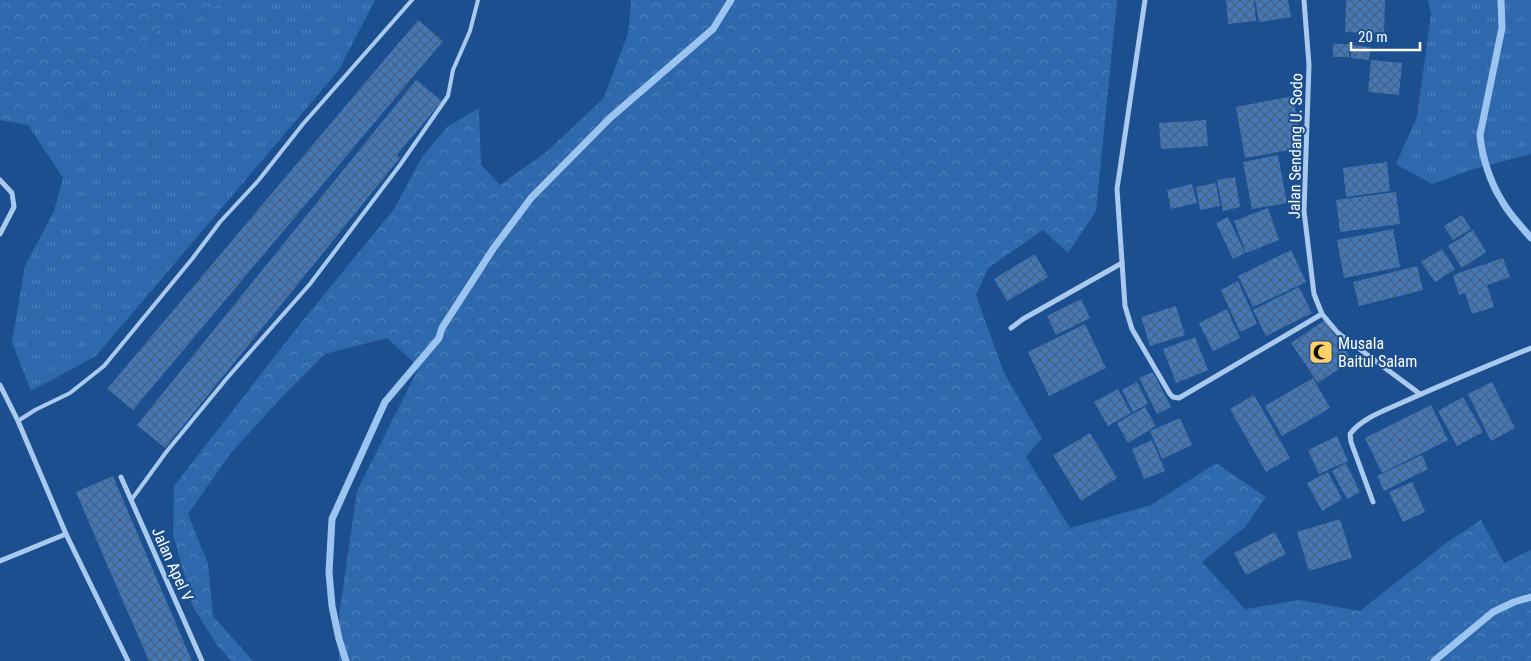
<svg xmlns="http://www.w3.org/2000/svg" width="1531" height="661" viewBox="0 0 1531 661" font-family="'Roboto Condensed',sans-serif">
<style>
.grass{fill:url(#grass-tufts)}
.forest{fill:url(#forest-crowns)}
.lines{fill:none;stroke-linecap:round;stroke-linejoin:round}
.stream{stroke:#9cc4f0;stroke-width:7}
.building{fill:url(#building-cross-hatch)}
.service{stroke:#a9c9ee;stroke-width:4}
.minor{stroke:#a9c9ee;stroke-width:5}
.labels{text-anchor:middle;stroke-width:4;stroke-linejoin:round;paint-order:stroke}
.street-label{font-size:16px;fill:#fff;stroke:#1b4f8f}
.poi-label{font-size:16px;fill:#fff;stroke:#1b4f8f;text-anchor:start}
</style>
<defs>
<pattern id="grass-tufts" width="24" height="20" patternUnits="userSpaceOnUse" patternTransform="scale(1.25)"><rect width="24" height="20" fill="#2e69ad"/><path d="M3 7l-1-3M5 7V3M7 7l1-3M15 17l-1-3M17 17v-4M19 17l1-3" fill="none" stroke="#4d80b9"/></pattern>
<pattern id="forest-crowns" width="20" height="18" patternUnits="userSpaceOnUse" patternTransform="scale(1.25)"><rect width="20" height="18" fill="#2e69ad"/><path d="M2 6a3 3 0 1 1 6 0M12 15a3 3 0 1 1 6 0" fill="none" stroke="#4d80b9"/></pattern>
<pattern id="building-cross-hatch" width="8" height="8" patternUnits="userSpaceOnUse" patternTransform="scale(1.25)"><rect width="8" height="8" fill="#4478b7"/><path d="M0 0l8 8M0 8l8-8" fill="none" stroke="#486282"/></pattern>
</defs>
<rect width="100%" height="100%" fill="#1b4f8f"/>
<g class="grass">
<polygon points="228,0 375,0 339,70 96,356 31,391 12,342 25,266 54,211 63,178 28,125 80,110 159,29 221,4"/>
<polygon points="1428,0 1531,0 1531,154 1474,169 1432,184 1396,164 1417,117 1431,14"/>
</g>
<g class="forest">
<polygon points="0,0 228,0 221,4 159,29 80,110 28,125 0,120"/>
<polygon points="631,0 1117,0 1096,211 1068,253 1043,230 988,268 976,295 1004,373 1042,438 1026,457 1070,528 1151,505 1216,463 1266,497 1245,527 1202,562 1245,609 1299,600 1360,611 1446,543 1481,520 1504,563 1531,550 1531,661 339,661 339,615 357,491 419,367 387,338 325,354 283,396 230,454 188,514 208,564 213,616 253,661 231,661 217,645 193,607 173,534 174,486 296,329 394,209 422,157 447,127 479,108 481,165 500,185 545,153 603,99 628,34"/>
</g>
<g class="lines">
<g class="stream">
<path d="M1501,0L1502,28L1480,135C1482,157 1490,182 1502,201C1509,214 1521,226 1531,238"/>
<polyline points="346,661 339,639 332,606 329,572 332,519 385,402 439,338 442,328 493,249 531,198 610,118 713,29 731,0"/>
<polyline points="1434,661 1493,612 1514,602 1531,597"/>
</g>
</g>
<g class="building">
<polygon points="1226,0 1254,0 1256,21 1228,24"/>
<polygon points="1255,0 1288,0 1291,17 1259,22"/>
<polygon points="1346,0 1385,0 1384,34 1345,32"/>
<polygon points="418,20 443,41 133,410 107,389"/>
<rect x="1333" y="44" width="16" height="13"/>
<polygon points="1352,45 1370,47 1369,60 1351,58"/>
<polygon points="1371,60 1402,63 1399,95 1368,92"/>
<polygon points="416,80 442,101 397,155 400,158 387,174 165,448 137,425"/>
<polygon points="1293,96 1302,148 1245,158 1236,107"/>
<polygon points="1206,120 1208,146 1161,149 1159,123"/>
<polygon points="1278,155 1287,203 1252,209 1243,162"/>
<polygon points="1387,162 1390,191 1346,197 1343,168"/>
<polygon points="1235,177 1240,207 1223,211 1217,180"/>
<polygon points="1216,183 1220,206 1200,210 1196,187"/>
<polygon points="1192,184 1197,203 1171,209 1167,190"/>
<polygon points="1396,192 1400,224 1340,232 1336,200"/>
<polygon points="1268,208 1279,240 1246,253 1234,221"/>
<polygon points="1462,215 1471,229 1453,240 1444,226"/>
<polygon points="1228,217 1245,253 1233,259 1216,223"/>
<polygon points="1393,229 1400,267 1344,278 1337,240"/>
<polygon points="1473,230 1486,252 1462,268 1448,246"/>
<polygon points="1442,249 1455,269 1435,282 1421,262"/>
<polygon points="1291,250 1306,282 1253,307 1238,276"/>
<polygon points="1035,254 1048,277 1007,301 994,279"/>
<polygon points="1503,258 1510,277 1487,285 1494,307 1472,314 1465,293 1459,295 1453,275"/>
<polygon points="1417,266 1423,290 1359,306 1353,282"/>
<polygon points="1238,281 1257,324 1240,332 1221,290"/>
<polygon points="1299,287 1312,313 1266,336 1253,310"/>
<polygon points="1081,299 1090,318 1056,335 1047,316"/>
<polygon points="1176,306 1185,335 1150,346 1141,317"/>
<polygon points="1227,309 1240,338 1213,351 1199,323"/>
<polygon points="1325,320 1352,360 1318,383 1291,343"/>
<polygon points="1085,324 1106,368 1049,396 1028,352"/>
<polygon points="1195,337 1208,370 1176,383 1163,349"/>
<polygon points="1153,372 1171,407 1157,414 1139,378"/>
<polygon points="1313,378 1330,408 1282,436 1265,406"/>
<polygon points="1137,382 1148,404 1133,412 1122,390"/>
<polygon points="1492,382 1515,428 1491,441 1468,394"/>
<polygon points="1118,389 1131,413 1108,426 1094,402"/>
<polygon points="1254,395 1290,458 1266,472 1230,409"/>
<polygon points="1463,397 1483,432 1457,446 1438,411"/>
<polygon points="1431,405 1448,440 1382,473 1365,438"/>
<polygon points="1145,407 1156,426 1128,443 1117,423"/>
<polygon points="1180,418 1192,445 1162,459 1150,431"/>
<polygon points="1090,433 1117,478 1081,501 1053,455"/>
<polygon points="1337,436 1348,461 1319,474 1308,450"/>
<polygon points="1152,440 1165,471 1144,479 1132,449"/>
<polygon points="1422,455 1428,469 1384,491 1377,476"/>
<polygon points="1346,463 1360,492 1347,499 1332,471"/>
<polygon points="1328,472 1342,499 1322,511 1307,483"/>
<polygon points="113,476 129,514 192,661 149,661 109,569 76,492"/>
<polygon points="1412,482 1425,512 1403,522 1389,492"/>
<polygon points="1340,519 1352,558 1309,571 1297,532"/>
<polygon points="1275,532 1286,554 1246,575 1234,553"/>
</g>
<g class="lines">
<g class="service">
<polyline points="18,421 35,410 70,393 104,366 192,259 220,222 258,181 303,124 412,0"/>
<polyline points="132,499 167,451 228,377 310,284 400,165 448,96 453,70 470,31 478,0"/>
</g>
<g class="minor">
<polyline points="1145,0 1117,189 1125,306 1132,329 1170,394 1173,397 1179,398 1322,314"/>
<polyline points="1304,0 1309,65 1304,211 1314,294 1322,314 1338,333 1420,394"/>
<polyline points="0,180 12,193 14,207 0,234"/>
<polyline points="1011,328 1023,319 1122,263"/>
<polyline points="0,385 18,421 66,534 128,661"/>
<polyline points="121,477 202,661"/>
<path d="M1373,502L1351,442L1350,434C1361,419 1383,411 1399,404C1443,384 1487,366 1531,348"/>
<polyline points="0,561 66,534"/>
</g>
</g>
<defs>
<g id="mosque-square" transform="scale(1.25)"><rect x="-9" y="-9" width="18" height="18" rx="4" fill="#ffd166" stroke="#1b4f8f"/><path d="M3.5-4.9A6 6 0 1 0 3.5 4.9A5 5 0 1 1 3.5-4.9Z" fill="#111"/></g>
</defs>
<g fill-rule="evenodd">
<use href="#mosque-square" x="1321" y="352"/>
</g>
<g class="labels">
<g class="street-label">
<text transform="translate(1295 146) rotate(-89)" y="6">Jalan Sendang U. Sodo</text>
<text transform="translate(173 564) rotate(66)" y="6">Jalan Apel V</text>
</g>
<g class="poi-label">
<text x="1338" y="349">Musala<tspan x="1338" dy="18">Baitul Salam</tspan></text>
</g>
</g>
<path d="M1351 42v8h69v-8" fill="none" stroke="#ffffff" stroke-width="2.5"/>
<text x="1358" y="42" font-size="15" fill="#ffffff" stroke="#1b4f8f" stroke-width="4" paint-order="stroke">20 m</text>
</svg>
